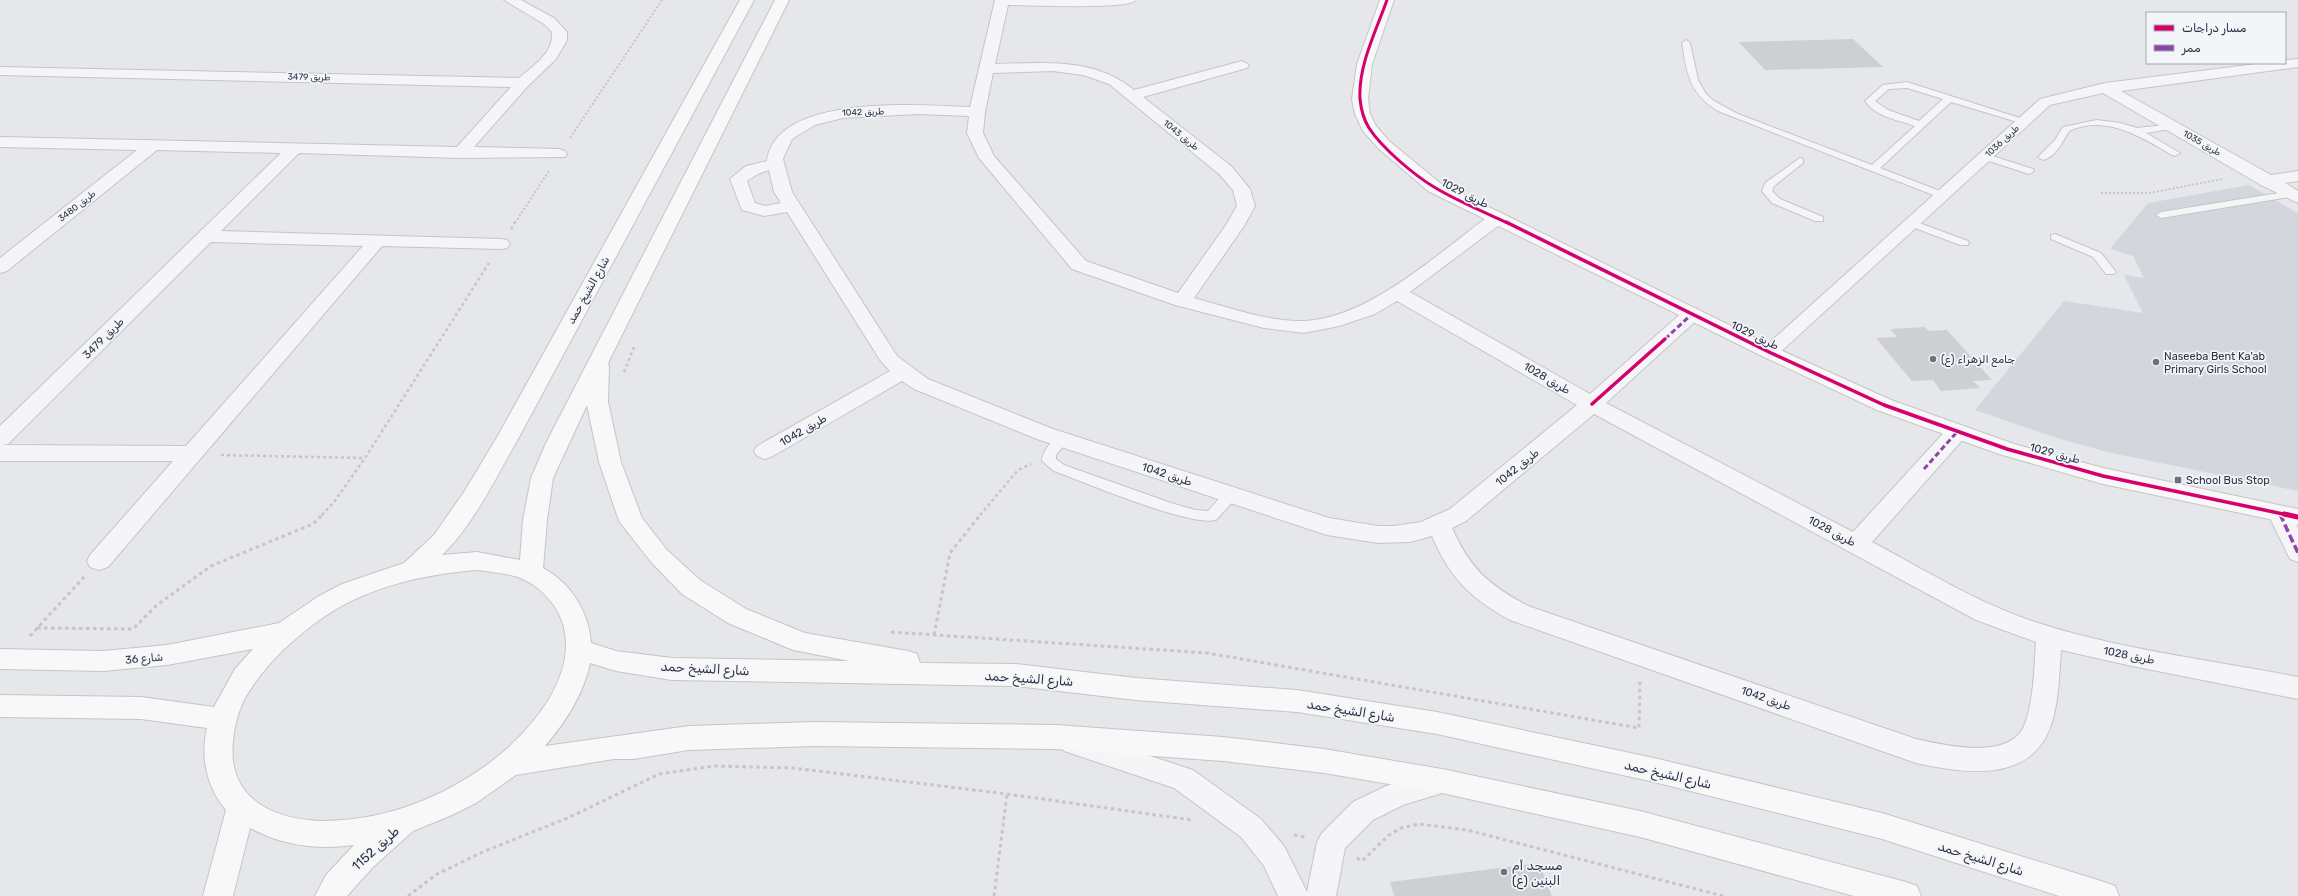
<svg xmlns="http://www.w3.org/2000/svg" width="2298" height="896" viewBox="0 0 2298 896" font-family="Rubik,'Noto Naskh Arabic',sans-serif">
<style>
.built{fill:#d4d6dd}
.building{fill:#cecfd3}
.lines{fill:none;stroke-linecap:round;stroke-linejoin:round}
.lane-casing{stroke:#c4c5c8;stroke-width:2}
.street-casing{stroke:#c4c5c8;stroke-width:2}
.secondary-casing{stroke:#c4c5c8;stroke-width:2}
.path-far2{stroke:#c5c5ca;stroke-width:2;stroke-dasharray:2 2;stroke-linecap:butt}
.path-far1{stroke:#c5c5ca;stroke-width:2.5;stroke-dasharray:3 3;stroke-linecap:butt}
.path{stroke:#c5c5ca;stroke-width:3;stroke-dasharray:3.5 3.5;stroke-linecap:butt}
.lane{fill:#f5f5f7;fill-rule:evenodd}
.street{fill:#f5f5f7;fill-rule:evenodd}
.secondary{fill:#f8f8f8;fill-rule:evenodd}
.quiet-far1{stroke:#8e44ad;stroke-width:3;stroke-dasharray:5.5 3;stroke-linecap:butt}
.quiet{stroke:#8e44ad;stroke-width:3.5;stroke-dasharray:8 3.5;stroke-linecap:butt}
.cycleway-far2-casing{stroke:#f4f5f9;stroke-width:5}
.cycleway-far1-casing{stroke:#f4f5f9;stroke-width:6}
.cycleway-casing{stroke:#f4f5f9;stroke-width:8}
.cycleway-far2{stroke:#d6006c;stroke-width:3}
.cycleway-far1{stroke:#d6006c;stroke-width:3.5}
.cycleway{stroke:#d6006c;stroke-width:5}
.poi-dot{fill:#6c717f;stroke:#f4f5f9;stroke-width:1.5}
.labels{text-anchor:middle;stroke-width:3.5;stroke-linejoin:round;paint-order:stroke}
.far-street-label{font-size:9px;fill:#2b3245;stroke:#f4f5f9}
.street-label{font-size:11px;fill:#2b3245;stroke:#f4f5f9}
.poi-label{font-size:11px;fill:#2b3245;stroke:#f4f5f9;text-anchor:start}
.near-street-label{font-size:13px;fill:#2b3245;stroke:#f4f5f9}
.near-poi-label{font-size:13px;fill:#2b3245;stroke:#f4f5f9;text-anchor:start}
</style>
<rect width="100%" height="100%" fill="#e6e7ea"/>
<polygon class="built" points="2249,185 2298,213 2298,491 2107,452 2057,438 1975,410 2064,301 2143,313 2124,275 2144,278 2133,256 2110,249 2148,203"/>
<g class="building">
<polygon points="1853,39 1883,67 1765,70 1739,42"/>
<polygon points="1925,327 1928,331 1947,330 1992,380 1973,381 1980,388 1941,391 1933,380 1912,381 1876,338 1897,337 1890,329"/>
<polygon points="1539,863 1552,896 1394,896 1390,882"/>
</g>
<g class="lines">
<g class="lane-casing">
<g id="lane">
<path d="M1686,40L1690,43L1698,80L1706,94L1714,101L1738,114L1872,165L1915,126C1898,120 1876,117 1865,101L1883,85L1907,82L2029,121L2021,123L1951,102L1880,168L1945,193L1946,195L1941,198L1718,111C1689,93 1687,74 1682,43ZM1907,88L1943,99L1919,121L1888,110L1875,101L1889,89Z"/>
<path d="M2097,120L2120,123L2137,128L2175,124V128L2146,133L2180,153L2175,156L2172,155C2142,137 2105,114 2069,131C2063,141 2056,157 2043,160L2038,157L2055,140L2063,127Z"/>
<polygon points="1986,154 2033,169 2034,171 2029,174 1983,159 1981,157"/>
<polygon points="1800,158 1803,159 1803,163 1774,186 1772,191 1780,199 1823,217 1823,221 1815,221 1772,203 1762,191 1765,183"/>
<polygon points="2291,191 2296,194 2295,196 2161,218 2156,215 2161,212"/>
<polygon points="1911,220 1968,241 1969,243 1968,245 1960,245 1907,225 1907,221"/>
<polygon points="2055,234 2101,253 2116,272 2114,274 2106,274 2093,257 2051,239 2051,235"/>
<path d="M1063,435L1069,439L1056,455V459L1064,465L1171,503L1195,510L1208,511C1216,503 1225,488 1237,492L1239,495L1216,520C1190,527 1084,482 1054,471L1042,461C1042,451 1053,438 1063,435Z"/>
</g>
</g>
<g class="street-casing">
<g id="street">
<path d="M504,0H521L554,18L567,32V40L556,59L528,86L474,147L559,149L565,151L567,154L565,157L460,158L299,153L221,231L501,239L507,240L510,244L507,248L501,249L382,246L108,567L99,570L90,567L87,561L90,555L173,461H0V426L281,153L157,150L7,271L0,273V258L137,150L0,147V137L457,147L511,87L0,75V67L519,78C533,66 554,53 552,32L544,24ZM211,242L363,246L186,446L3,445L8,444Z"/>
<path d="M995,0H1136C1129,10 1025,5 1008,5L995,64C1044,63 1094,57 1134,90L1242,61L1249,65L1247,68L1143,97L1231,166L1250,189L1255,206L1244,226L1194,298C1227,307 1269,322 1304,321C1368,319 1440,252 1490,215H1502L1505,219L1502,223L1410,292L1590,394L1685,310L1692,308L1699,310L1702,314L1699,318L1606,403L1853,532L1949,427L1957,425L1965,427L1968,432L1965,437L1872,542C1925,570 1976,602 2032,621C2115,649 2212,660 2298,677V699L2132,666L2061,650C2059,675 2059,704 2050,728C2029,784 1962,773 1916,763L1510,620C1470,598 1450,578 1432,536L1410,542L1378,543L1327,535L1037,439L914,389L902,381L773,456L765,459L757,456L754,451L757,446L890,371L880,360L787,212L764,216L742,210L730,179L746,166L767,161C775,93 922,105 970,107ZM1053,71L1083,75L1109,84L1219,174L1233,190L1237,206L1226,225L1178,293L1086,261L994,156L983,133L985,112L993,73ZM918,114L969,116L967,133L979,158L1072,269L1175,305L1264,328L1304,333L1339,326L1375,314L1397,301L1577,405L1450,509L1421,522L1394,526H1378L1329,518L1053,429L928,379L897,356L792,192L783,159L792,139L815,125L843,118ZM769,170L774,192L781,203L765,206L755,203L747,181L758,174ZM1594,414L1976,620L2036,642C2034,669 2034,701 2024,726C2009,761 1943,745 1916,739L1528,606C1489,585 1470,569 1452,528L1466,521Z"/>
<polygon points="2298,59 2298,67 2121,91 2271,175 2298,171 2298,181 2285,183 2298,191 2298,203 2261,185 2103,93 2050,105 1776,356 1769,358 1762,356 1759,352 2040,99 2105,83 2264,63 2285,63 2285,60"/>
<polygon points="2280,506 2288,508 2298,528 2298,562 2290,559 2268,514 2272,508"/>
<polygon points="1074,731 1193,770 1261,819 1284,846 1307,892 1317,842 1322,833 1353,802 1386,786 1442,769 1452,772 1456,781 1452,790 1403,805 1373,820 1345,848 1336,896 1278,896 1264,866 1241,837 1174,788 1064,751 1060,743 1064,735"/>
</g>
</g>
<g class="secondary-casing">
<g id="secondary">
<path d="M740,0H754L518,439C496,477 473,526 442,555L477,552L520,560L523,520L531,478L546,443L775,0H789L608,363L609,366L608,402L621,462L642,518L667,550L700,580L746,609L805,633L908,651L917,654L920,663L1015,664L1136,678L1297,690L1437,712L1654,758L1882,813L2104,882L2115,886L2119,896H2059L1882,839L1654,782L1437,734L1297,712L1136,700L1015,686L672,680L616,671L590,663C584,693 565,723 545,746L689,726L814,722L1056,725L1223,737L1324,749L1442,769L1640,811L1906,882L1917,886L1921,896H1854L1640,837L1442,793L1324,773L1223,761L1056,749L814,746L689,750L633,759H614L516,775L476,803L452,815L413,831L373,867L347,896H315L326,875L354,845C317,850 283,846 250,828L233,896H203L226,810C207,788 200,757 207,728L141,719L0,717V695L141,697L214,707L235,669L253,649L167,665L103,671L0,669V649L103,651L167,645L279,623L319,596L342,584L404,563L434,535L464,492L496,439ZM587,405L599,462L619,521L651,562L682,594L728,623L793,650L850,661L672,658L616,651L591,643C589,612 571,583 543,568L547,520L553,478ZM477,570C490,572 505,573 518,577C538,585 554,600 562,621C582,679 522,742 478,771C432,802 378,821 322,821C273,820 227,798 233,742C234,727 238,712 245,698C262,669 287,644 314,624C362,588 418,575 477,570Z"/>
<polygon points="1380,0 1394,0 1372,64 1368,99 1370,114 1376,126 1389,141 1440,183 1776,348 1891,400 2014,444 2103,468 2298,509 2298,525 2103,484 1999,454 1877,410 1762,356 1428,191 1378,148 1363,131 1355,114 1352,99 1357,64"/>
</g>
</g>
<g class="path-far2">
<polyline points="570,138 662,0"/>
<polyline points="2101,193 2149,193 2223,179"/>
<polyline points="515,223 549,171"/>
</g>
<g class="path-far1">
<polyline points="511,229 515,222"/>
<polyline points="624,372 634,347"/>
<polyline points="221,455 364,458"/>
<polyline points="322,515 334,502 365,458 489,263"/>
<polyline points="980,515 1018,470 1031,464"/>
</g>
<g class="path">
<polyline points="37,628 133,629 157,605 211,566 313,524 323,514"/>
<polyline points="891,632 1207,653 1639,728 1640,681"/>
<polyline points="934,635 950,553 981,514"/>
<polyline points="30,636 84,577"/>
<polyline points="1294,835 1305,837"/>
<polyline points="1357,858 1362,861 1389,835 1401,828 1419,824 1467,830 1723,896"/>
<polyline points="408,896 437,874 485,851 570,817 659,774 714,766 793,768 1007,794 1192,820"/>
<polyline points="994,896 1007,794"/>
</g>
<use href="#lane" class="lane"/>
<use href="#street" class="street"/>
<use href="#secondary" class="secondary"/>
<g class="quiet-far1">
<polyline points="1665,339 1692,314"/>
<polyline points="1924,469 1957,432"/>
</g>
<polyline class="quiet" points="2280,514 2298,553"/>
<g class="cycleway-far2-casing">
<path id="cycleway-far2" d="M1387,0C1376,31 1358,66 1360,99C1361,109 1364,120 1369,128C1382,148 1414,175 1434,187C1457,201 1484,212 1508,223"/>
</g>
<g class="cycleway-far1-casing">
<g id="cycleway-far1">
<polyline points="1506,222 1769,352 1884,405 2007,449 2103,476 2288,515"/>
<polyline points="1592,404 1665,339"/>
</g>
</g>
<g class="cycleway-casing">
<polyline id="cycleway" points="2284,514 2298,517"/>
</g>
<use href="#cycleway-far2" class="cycleway-far2"/>
<use href="#cycleway-far1" class="cycleway-far1"/>
<use href="#cycleway" class="cycleway"/>
</g>
<g class="poi-dot">
<circle cx="1933" cy="359" r="4"/>
<circle cx="2156" cy="362" r="4"/>
<rect x="2174" y="476" width="8" height="8" rx="2"/>
<circle cx="1504" cy="872" r="4"/>
</g>
<g class="labels">
<g class="far-street-label">
<text transform="translate(309 77) rotate(1)" y="3">طريق 3479</text>
<text transform="translate(863 112) rotate(-2)" y="3">طريق 1042</text>
<text transform="translate(1181 135) rotate(39)" y="3">طريق 1043</text>
<text transform="translate(2002 141) rotate(-43)" y="3">طريق 1036</text>
<text transform="translate(2202 143) rotate(30)" y="3">طريق 1035</text>
<text transform="translate(77 206) rotate(-38)" y="3">طريق 3480</text>
</g>
<g class="street-label">
<text transform="translate(1465 193) rotate(27)" y="4">طريق 1029</text>
<text transform="translate(588 290) rotate(-61)" y="4">شارع الشيخ حمد</text>
<text transform="translate(1755 335) rotate(26)" y="4">طريق 1029</text>
<text transform="translate(103 338) rotate(-45)" y="4">طريق 3479</text>
<text transform="translate(1547 378) rotate(30)" y="4">طريق 1028</text>
<text transform="translate(803 430) rotate(-30)" y="4">طريق 1042</text>
<text transform="translate(2055 453) rotate(15)" y="4">طريق 1029</text>
<text transform="translate(1517 467) rotate(-39)" y="4">طريق 1042</text>
<text transform="translate(1167 474) rotate(18)" y="4">طريق 1042</text>
<text transform="translate(1832 531) rotate(28)" y="4">طريق 1028</text>
<text transform="translate(2129 655) rotate(11)" y="4">طريق 1028</text>
<text transform="translate(144 658) rotate(-5)" y="4">شارع 36</text>
<text transform="translate(1766 698) rotate(19)" y="4">طريق 1042</text>
</g>
<g class="poi-label">
<text x="2164" y="360">Naseeba Bent Ka'ab<tspan x="2164" dy="13">Primary Girls School</tspan></text>
<text x="1941" y="363">جامع الزهراء (ع)</text>
<text x="2186" y="484">School Bus Stop</text>
</g>
<g class="near-street-label">
<text transform="translate(705 668) rotate(3)" y="5">شارع الشيخ حمد</text>
<text transform="translate(1029 678) rotate(4)" y="5">شارع الشيخ حمد</text>
<text transform="translate(1351 710) rotate(9)" y="5">شارع الشيخ حمد</text>
<text transform="translate(1668 774) rotate(13)" y="5">شارع الشيخ حمد</text>
<text transform="translate(375 848) rotate(-42)" y="5">طريق 1152</text>
<text transform="translate(1981 858) rotate(17)" y="5">شارع الشيخ حمد</text>
</g>
<g class="near-poi-label">
<text x="1512" y="870">مسجد أم<tspan x="1512" dy="15">البنين (ع)</tspan></text>
</g>
</g>
<rect x="2146" y="12" width="140" height="52" fill="#f4f5f9" stroke="#a4a7b1"/>
<rect x="2154" y="25" width="20" height="6" fill="#d6006c" stroke="#a4a7b1"/>
<text x="2182" y="32" font-size="12" fill="#2b3245">مسار دراجات</text>
<rect x="2154" y="45" width="20" height="6" fill="#8e44ad" stroke="#a4a7b1"/>
<text x="2182" y="52" font-size="12" fill="#2b3245">ممر</text>
</svg>
